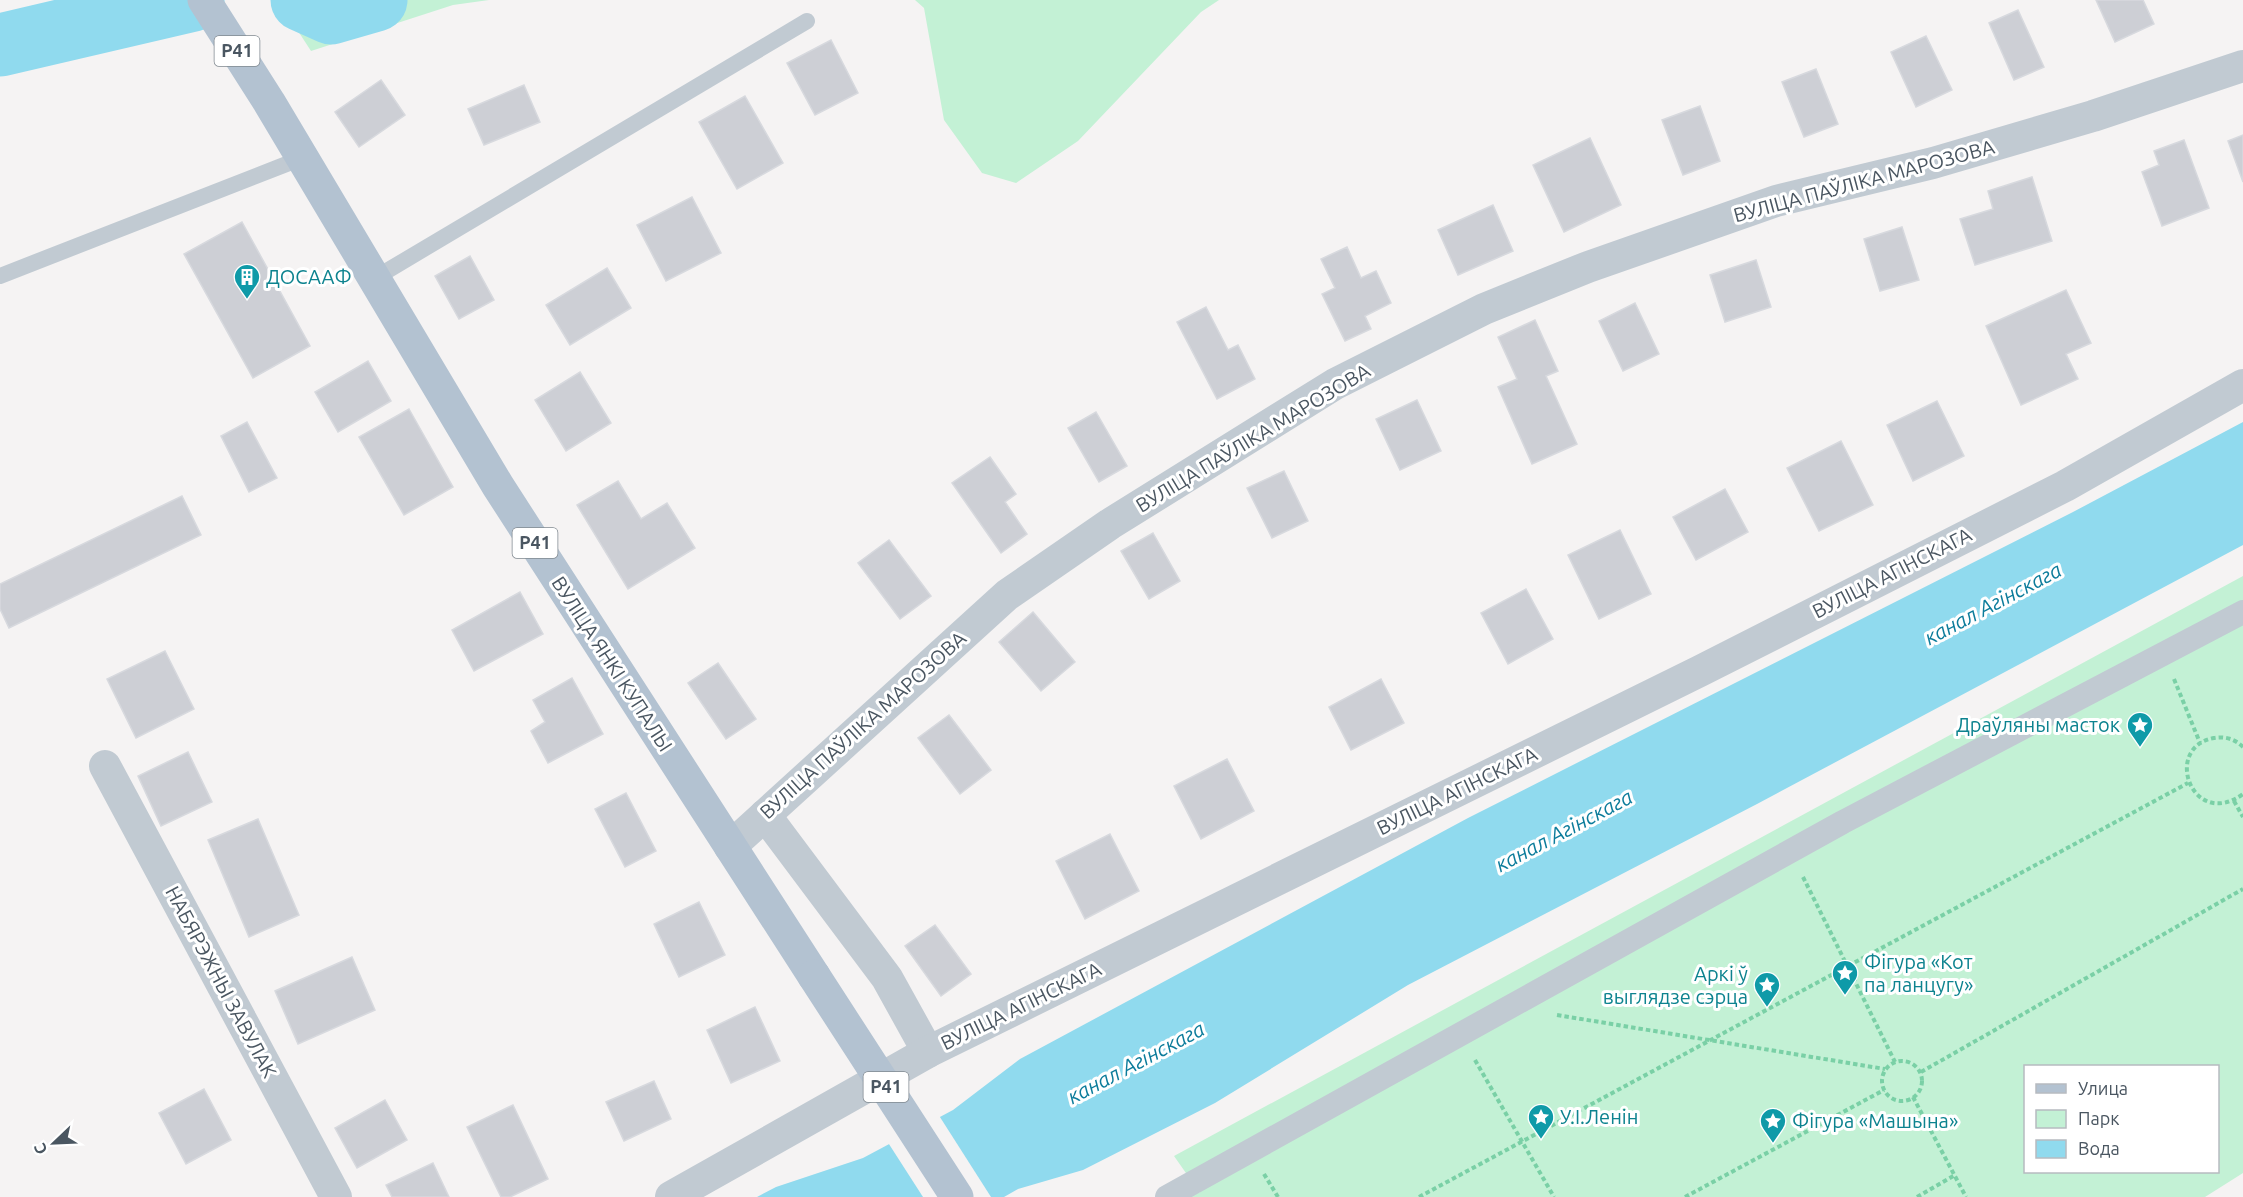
<svg xmlns="http://www.w3.org/2000/svg" width="2243" height="1197" viewBox="0 0 2243 1197" font-family="Ubuntu,sans-serif">
<style>
.green{fill:#c3f1d5;fill-rule:evenodd}
.water{fill:#90daee}
.pier{fill:#f5f3f3}
.lines{fill:none;stroke-linecap:round;stroke-linejoin:round}
.river{stroke:#90daee;stroke-width:63}
.building{fill:#cdcfd5;stroke:#d7d9de;stroke-width:1.5}
.path{stroke:#7ad0a6;stroke-width:4;stroke-dasharray:4.5 3;stroke-linecap:butt}
.service{stroke:#c1cad2;stroke-width:16}
.pedestrian{stroke:#c1cad2;stroke-width:24}
.minor{stroke:#c1cad2;stroke-width:32}
.primary{stroke:#b3c2d1;stroke-width:33}
.primary-bridge{stroke:#b3c2d1;stroke-width:33}
.labels{text-anchor:middle;stroke-width:6;stroke-linejoin:round;paint-order:stroke}
.shield{fill:#fff;stroke:#808990;stroke-width:1.5}
.shield-label{font-size:18px;font-weight:bold;fill:#4a5661}
.street-label{font-size:20px;fill:#4a5661;stroke:#fff}
.culture-label{font-size:20px;fill:#0d838f;stroke:#fff;text-anchor:start}
.water-label{font-size:21px;font-style:italic;fill:#0c7c9b;stroke:#fff}
</style>
<rect width="100%" height="100%" fill="#f5f3f3"/>
<g class="green">
<polygon points="278,0 489,0 453,5 311,51"/>
<polygon points="915,0 1219,0 1201,12 1078,141 1016,183 982,173 944,120 924,8"/>
<path d="M2243,576V1173L2205,1197H1188L1192,1191L1200,1193L1174,1156ZM2026,1066H2218V1172H2026Z"/>
</g>
<polygon class="water" points="2243,422 2243,545 1757,804 1408,985 1215,1103 1083,1170 1018,1189 1004,1197 757,1197 776,1187 863,1158 953,1110 1020,1059 1468,818 2073,512"/>
<polygon class="pier" points="938,1114 991,1197 923,1197 887,1141"/>
<g class="lines">
<g class="river">
<polyline points="302,0 331,13 376,0"/>
<polyline points="0,45 193,0"/>
</g>
</g>
<g class="building">
<polygon points="2096,0 2143,0 2154,24 2115,42"/>
<polygon points="2018,10 2044,67 2014,80 1989,23"/>
<polygon points="1926,36 1952,90 1916,107 1891,52"/>
<polygon points="831,40 858,93 815,115 787,63"/>
<polygon points="1816,69 1838,124 1804,137 1782,82"/>
<polygon points="381,80 405,115 359,147 335,112"/>
<polygon points="524,85 540,122 484,145 468,109"/>
<polygon points="745,96 783,163 737,189 699,122"/>
<polygon points="1700,106 1720,161 1683,175 1662,120"/>
<polygon points="2243,135 2243,182 2228,141"/>
<polygon points="1590,138 1621,205 1564,232 1533,165"/>
<polygon points="2184,140 2209,208 2162,226 2142,172 2159,165 2154,151"/>
<polygon points="2032,177 2052,241 1975,265 1960,219 1993,209 1988,191"/>
<polygon points="692,197 721,253 666,281 637,225"/>
<polygon points="1493,205 1513,251 1458,275 1438,230"/>
<polygon points="242,222 310,346 253,378 184,254"/>
<polygon points="1902,227 1919,280 1880,291 1864,239"/>
<polygon points="1347,247 1361,278 1376,271 1391,303 1365,316 1371,329 1345,341 1322,294 1335,288 1321,259"/>
<polygon points="470,256 494,300 459,319 435,276"/>
<polygon points="1756,260 1771,307 1725,322 1710,275"/>
<polygon points="607,268 631,308 570,345 546,305"/>
<polygon points="2066,290 2091,343 2066,354 2078,379 2021,405 1986,326"/>
<polygon points="1635,303 1659,354 1623,371 1599,321"/>
<polygon points="1206,307 1228,350 1238,345 1255,379 1217,399 1177,322"/>
<polygon points="1535,320 1558,371 1546,376 1577,444 1532,464 1498,387 1517,379 1498,337"/>
<polygon points="368,361 391,401 338,432 315,392"/>
<polygon points="580,372 611,423 566,451 535,400"/>
<polygon points="1417,400 1441,451 1400,470 1376,419"/>
<polygon points="1937,401 1964,456 1913,481 1887,425"/>
<polygon points="409,409 453,487 404,515 359,437"/>
<polygon points="1096,412 1127,466 1099,482 1068,428"/>
<polygon points="247,422 277,478 249,492 221,436"/>
<polygon points="1841,441 1873,505 1819,531 1787,468"/>
<polygon points="990,457 1016,494 1005,502 1027,534 1001,553 952,483"/>
<polygon points="1284,471 1308,521 1272,538 1247,488"/>
<polygon points="618,481 641,519 667,503 695,548 628,589 577,505"/>
<polygon points="1725,489 1748,532 1696,560 1673,517"/>
<polygon points="182,496 201,535 9,628 0,609 0,584"/>
<polygon points="1620,530 1651,594 1599,619 1568,555"/>
<polygon points="1153,533 1180,581 1149,599 1121,551"/>
<polygon points="889,540 931,596 900,619 858,563"/>
<polygon points="1526,589 1553,639 1508,664 1481,613"/>
<polygon points="520,592 543,634 474,671 452,630"/>
<polygon points="1033,612 1075,662 1041,691 999,642"/>
<polygon points="165,651 194,709 136,738 107,679"/>
<polygon points="718,663 756,719 726,739 688,683"/>
<polygon points="572,678 603,734 548,763 531,731 545,722 533,700"/>
<polygon points="1381,679 1404,723 1351,750 1329,707"/>
<polygon points="949,715 991,770 960,794 918,738"/>
<polygon points="188,752 212,802 161,826 138,776"/>
<polygon points="1227,759 1254,811 1201,839 1174,786"/>
<polygon points="626,793 656,851 625,867 595,809"/>
<polygon points="258,819 299,915 249,937 208,840"/>
<polygon points="1110,834 1139,891 1085,919 1056,861"/>
<polygon points="699,902 725,955 679,977 654,924"/>
<polygon points="935,925 971,974 941,996 905,946"/>
<polygon points="352,957 375,1010 298,1044 275,991"/>
<polygon points="755,1007 780,1061 731,1083 707,1030"/>
<polygon points="654,1081 671,1119 624,1141 606,1102"/>
<polygon points="204,1089 231,1140 186,1164 159,1113"/>
<polygon points="385,1100 407,1140 357,1168 335,1128"/>
<polygon points="513,1105 548,1179 510,1197 501,1197 467,1127"/>
<polygon points="433,1163 449,1197 392,1197 386,1185"/>
</g>
<g class="lines">
<g class="path">
<polyline points="2174,679 2200,743"/>
<path d="M2243,747C2235,739 2225,736 2214,738C2162,747 2192,831 2243,794"/>
<polyline points="2234,801 2243,817"/>
<polyline points="1803,877 1895,1062"/>
<polyline points="1557,1015 1885,1069"/>
<polyline points="1475,1060 1554,1197"/>
<circle cx="1902" cy="1081" r="20"/>
<polyline points="1921,1072 2243,889"/>
<polyline points="1913,1097 1966,1197"/>
<polyline points="1264,1174 1278,1197"/>
<polyline points="1419,1197 2188,783"/>
<polyline points="1685,1197 1884,1090"/>
<polyline points="1917,1197 1955,1175"/>
</g>
<g class="service">
<polyline points="0,276 302,158"/>
<polyline points="375,278 807,21"/>
</g>
<polyline class="pedestrian" points="1167,1197 1843,822 2243,612"/>
<g class="minor">
<polyline points="105,766 336,1197"/>
<polyline points="765,815 887,978 928,1052"/>
<polyline points="730,847 1007,595 1110,524 1335,384 1484,309 1588,267 1776,201 1933,163 2093,116 2243,66"/>
<polyline points="671,1197 928,1052 1700,671 2065,486 2243,385"/>
</g>
<polyline class="primary" points="204,0 269,102 498,486 814,976"/>
<polyline class="primary-bridge" points="814,976 957,1197"/>
</g>
<defs>
<g id="building-pin" transform="scale(1.35)"><path d="M0 17L-7.5 6A9.5 9.5 0 1 1 7.5 6Z" fill="#0f9aa8" stroke="#fff"/><path d="M-4-6H4V6H1V3H-1V6H-4ZM-2.5-4.3h1.7v1.8h-1.7ZM.8-4.3h1.7v1.8H.8ZM-2.5-1h1.7V.8h-1.7ZM.8-1h1.7V.8H.8Z" fill="#fff"/></g>
<g id="sight-pin" transform="scale(1.35)"><path d="M0 17L-7.5 6A9.5 9.5 0 1 1 7.5 6Z" fill="#0f9aa8" stroke="#fff"/><path d="M0-6L1.8-2.2L6-1.7L2.9 1.2L3.7 5.4L0 3.3L-3.7 5.4L-2.9 1.2L-6-1.7L-1.8-2.2Z" fill="#fff"/></g>
</defs>
<g fill-rule="evenodd">
<use href="#building-pin" x="247" y="277"/>
<use href="#sight-pin" x="2140" y="725"/>
<use href="#sight-pin" x="1845" y="973"/>
<use href="#sight-pin" x="1767" y="985"/>
<use href="#sight-pin" x="1541" y="1117"/>
<use href="#sight-pin" x="1773" y="1121"/>
</g>
<g class="labels">
<g class="shield">
<rect x="214.5" y="36" width="45" height="30" rx="4.5"/>
<rect x="512.5" y="528" width="45" height="30" rx="4.5"/>
<rect x="863.5" y="1072" width="45" height="30" rx="4.5"/>
</g>
<g class="shield-label">
<text x="237" y="57">Р41</text>
<text x="535" y="549">Р41</text>
<text x="886" y="1093">Р41</text>
</g>
<g class="street-label">
<text transform="translate(1864 181) rotate(-15)" y="7">ВУЛІЦА ПАЎЛІКА МАРОЗОВА</text>
<text transform="translate(1253 438) rotate(-31)" y="7">ВУЛІЦА ПАЎЛІКА МАРОЗОВА</text>
<text transform="translate(1892 573) rotate(-27)" y="7">ВУЛІЦА АГІНСКАГА</text>
<text transform="translate(612 664) rotate(57)" y="7">ВУЛІЦА ЯНКІ КУПАЛЫ</text>
<text transform="translate(863 725) rotate(-42)" y="7">ВУЛІЦА ПАЎЛІКА МАРОЗОВА</text>
<text transform="translate(1457 791) rotate(-26)" y="7">ВУЛІЦА АГІНСКАГА</text>
<text transform="translate(221 982) rotate(62)" y="7">НАБЯРЭЖНЫ ЗАВУЛАК</text>
<text transform="translate(1021 1006) rotate(-26)" y="7">ВУЛІЦА АГІНСКАГА</text>
</g>
<g class="culture-label">
<text x="266" y="284">ДОСААФ</text>
<text x="2120" y="732" text-anchor="end">Драўляны масток</text>
<text x="1864" y="969">Фігура «Кот<tspan x="1864" dy="23">па ланцугу»</tspan></text>
<text x="1748" y="981" text-anchor="end">Аркі ў<tspan x="1748" dy="23">выглядзе сэрца</tspan></text>
<text x="1560" y="1124">У.І.Ленін</text>
<text x="1792" y="1128">Фігура «Машына»</text>
</g>
<g class="water-label">
<text transform="translate(1993 604) rotate(-28)" y="7">канал Агінскага</text>
<text transform="translate(1564 831) rotate(-28)" y="7">канал Агінскага</text>
<text transform="translate(1136 1063) rotate(-28)" y="7">канал Агінскага</text>
</g>
</g>
<rect x="2024" y="1065" width="195" height="108" fill="#ffffff" stroke="#b7bbc0" stroke-width="1.5"/>
<rect x="2036" y="1084" width="30" height="9" fill="#b3c2d1" stroke="#b7bbc0" stroke-width="1.5"/>
<text x="2078" y="1095" font-size="18" fill="#4a5661">Улица</text>
<rect x="2036" y="1110" width="30" height="18" fill="#c3f1d5" stroke="#b7bbc0" stroke-width="1.5"/>
<text x="2078" y="1125" font-size="18" fill="#4a5661">Парк</text>
<rect x="2036" y="1140" width="30" height="18" fill="#90daee" stroke="#b7bbc0" stroke-width="1.5"/>
<text x="2078" y="1155" font-size="18" fill="#4a5661">Вода</text>
<g transform="translate(54 1143) rotate(247)" stroke="#ffffff" stroke-width="4.5" paint-order="stroke">
<path d="M0-4.5L10 22L0 15L-10 22Z" fill="#4a5661"/>
<text y="-9" font-size="16" font-weight="bold" text-anchor="middle" fill="#4a5661">С</text>
</g>
</svg>
